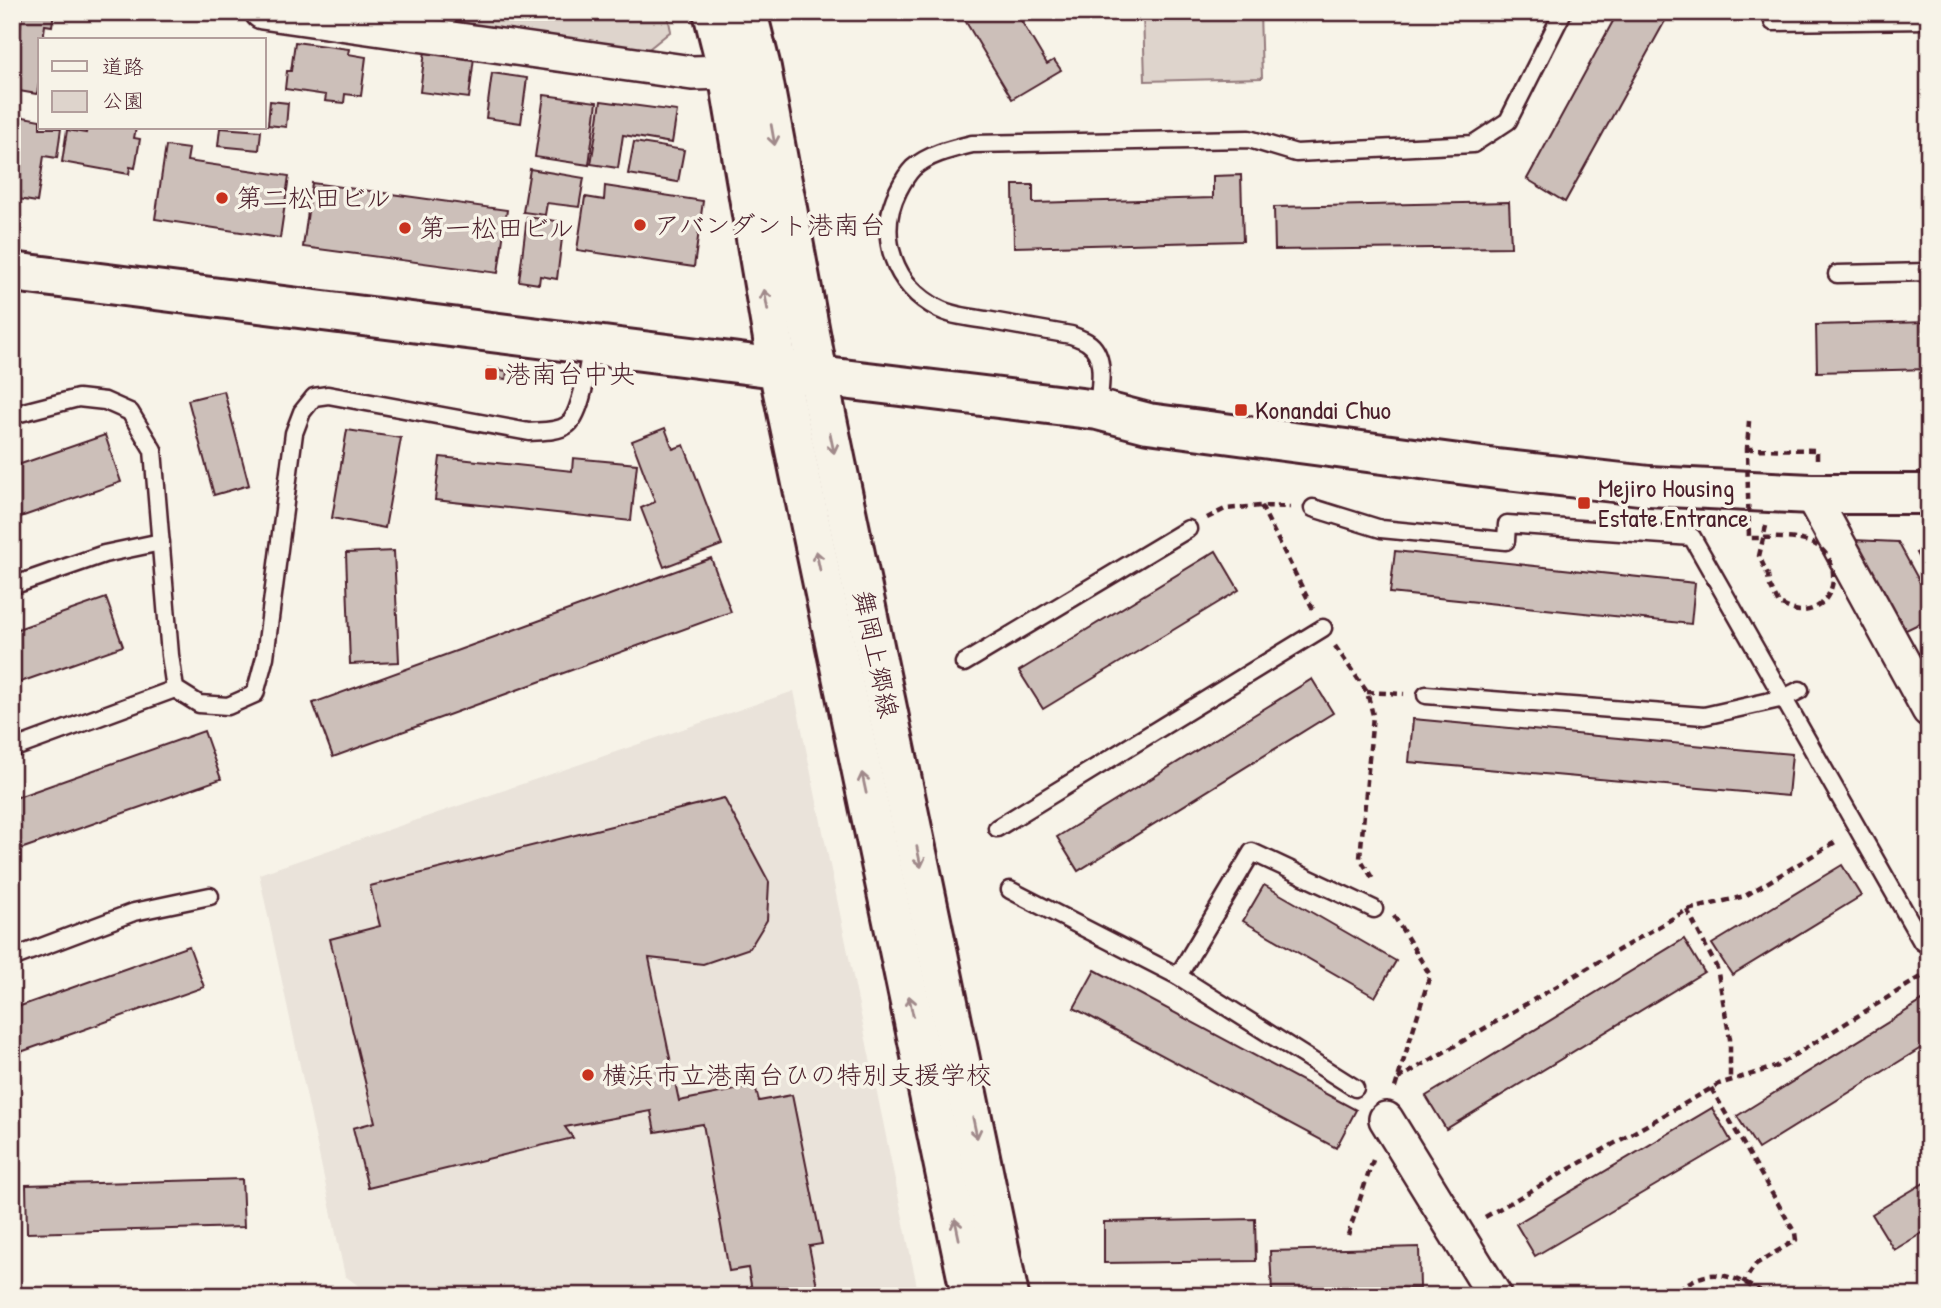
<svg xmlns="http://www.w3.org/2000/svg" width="1941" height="1308" viewBox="0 0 1941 1308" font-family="'Patrick Hand','Klee One',sans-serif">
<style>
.built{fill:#eae3da}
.green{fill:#ded4cc;stroke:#947a7c;stroke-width:2}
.building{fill:#ccbfb9;stroke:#4a1f2b;stroke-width:2}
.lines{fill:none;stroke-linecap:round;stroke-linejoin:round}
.lane-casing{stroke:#4a1f2b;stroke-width:21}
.street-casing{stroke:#4a1f2b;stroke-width:38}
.secondary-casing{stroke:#4a1f2b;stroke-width:44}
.path{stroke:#4a1f2b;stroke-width:4.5;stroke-dasharray:7 5;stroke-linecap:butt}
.lane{stroke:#f7f3e8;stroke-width:16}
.street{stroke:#f7f3e8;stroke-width:33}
.secondary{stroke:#f7f3e8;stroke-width:38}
.path-bridge{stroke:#4a1f2b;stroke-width:4.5;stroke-dasharray:7 5;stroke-linecap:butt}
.oneway{stroke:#a0898a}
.poi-dot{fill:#c8321e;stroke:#f7f3e8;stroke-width:2.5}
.labels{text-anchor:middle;stroke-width:7;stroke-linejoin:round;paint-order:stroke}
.poi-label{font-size:26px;fill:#4a1f2b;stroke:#f7f3e8;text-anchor:start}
.street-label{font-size:26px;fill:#4a1f2b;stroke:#f7f3e8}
</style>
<rect width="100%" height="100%" fill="#f7f3e8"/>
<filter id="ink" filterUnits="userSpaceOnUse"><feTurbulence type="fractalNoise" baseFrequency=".0143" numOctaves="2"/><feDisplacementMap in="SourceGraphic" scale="14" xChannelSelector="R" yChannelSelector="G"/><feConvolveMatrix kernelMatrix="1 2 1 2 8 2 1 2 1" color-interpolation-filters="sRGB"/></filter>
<g filter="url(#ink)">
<polygon class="built" points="794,691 919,1296 368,1296 367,1292 345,1276 259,874"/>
<g class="green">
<polygon points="374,12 667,12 671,31 645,52"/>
<polygon points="1143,12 1260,12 1262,78 1145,81"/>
</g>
<g class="building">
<polygon points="22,12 54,12 52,26 45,25 43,40 40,40 40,78 37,94 13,90"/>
<polygon points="960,12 1016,12 1047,64 1054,60 1061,70 1012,99"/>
<polygon points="1618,12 1670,12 1565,202 1527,179"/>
<polygon points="295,42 349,49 348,54 366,57 361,96 345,94 344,103 325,101 326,95 285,89 287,71 291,71"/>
<polygon points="425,51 474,57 469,98 420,92"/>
<polygon points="492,73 527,78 521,123 486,118"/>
<polygon points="544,95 597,102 589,165 535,157"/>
<polygon points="270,101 288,103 286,127 268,125"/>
<polygon points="601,101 677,111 672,143 623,135 618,168 591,164"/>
<polygon points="12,109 19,110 18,116 40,120 40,128 61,128 57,158 44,156 37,202 12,198"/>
<polygon points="87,128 136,128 134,138 140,139 135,168 130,167 129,174 62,162 67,130 86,133"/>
<polygon points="220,128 261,131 259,150 218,146"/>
<polygon points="634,142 684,150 678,182 628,174"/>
<polygon points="166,146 189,149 187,161 289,176 280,238 155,219"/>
<polygon points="530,169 584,178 579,207 547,203 545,215 523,212"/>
<polygon points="1241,175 1243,241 1014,247 1013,185 1033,185 1033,203 1213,198 1213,176"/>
<polygon points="312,183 507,210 498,273 303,247"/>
<polygon points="605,186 703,201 694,267 577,250 585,197 604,200"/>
<polygon points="1509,202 1511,247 1275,250 1274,207"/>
<polygon points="527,217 564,222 557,279 540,276 539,284 519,281"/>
<polygon points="1929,322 1929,369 1817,372 1816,325"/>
<polygon points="488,368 507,371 506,379 487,376"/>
<polygon points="224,391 249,485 214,495 188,400"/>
<polygon points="665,428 673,449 684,445 722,545 664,567 641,508 655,502 632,441"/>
<polygon points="347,430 401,438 385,528 332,518"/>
<polygon points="105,435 121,482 12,520 12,467"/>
<polygon points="440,457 572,471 573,458 637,464 631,521 435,500"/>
<polygon points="1852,540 1898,542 1929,599 1929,619 1904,631"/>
<polygon points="1929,547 1929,577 1916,553"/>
<polygon points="394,551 399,662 350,664 346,553"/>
<polygon points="1216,551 1239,590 1043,709 1019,671"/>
<polygon points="1395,551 1695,583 1691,624 1390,593"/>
<polygon points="711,558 731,612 333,757 313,703"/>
<polygon points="106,598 123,646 12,685 12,631"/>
<polygon points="1929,648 1929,674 1918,654"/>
<polygon points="1312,679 1333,713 1078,871 1057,837"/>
<polygon points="1413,719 1792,754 1788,796 1409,762"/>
<polygon points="204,731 221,779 12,852 12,799"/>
<polygon points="724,798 769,882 767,920 750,948 703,964 649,958 679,1101 755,1086 759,1101 792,1095 822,1244 809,1246 819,1296 753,1296 748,1268 729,1271 703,1124 655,1132 651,1111 565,1127 573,1138 368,1188 353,1128 375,1122 330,939 380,926 370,886"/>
<polygon points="1842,865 1861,896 1732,975 1712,944"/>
<polygon points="1264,885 1396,961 1375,997 1243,921"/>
<polygon points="1684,939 1704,972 1446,1129 1426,1096"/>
<polygon points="189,946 204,987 12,1055 12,1009"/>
<polygon points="1095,970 1356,1110 1336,1148 1074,1008"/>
<polygon points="1924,1000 1929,1008 1929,1043 1758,1149 1737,1116"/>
<polygon points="1712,1108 1731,1141 1535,1256 1516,1224"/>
<polygon points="242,1179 244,1227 27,1233 26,1185"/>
<polygon points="1929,1180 1929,1229 1894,1250 1872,1214"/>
<polygon points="1255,1219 1256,1261 1104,1263 1104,1222"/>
<polygon points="1419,1247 1420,1288 1272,1292 1270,1251"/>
</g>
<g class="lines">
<g class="lane-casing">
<g id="lane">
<polyline points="1773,22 1929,20"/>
<polyline points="1837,274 1929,272"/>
<path d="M1098,410C1099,390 1108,355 1087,342C1082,339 1076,337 1071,335C1043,330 1015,325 986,320C971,318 953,316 939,309C894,287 876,235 898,191C902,183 907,174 913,168C929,154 952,149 972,144L1249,139L1296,153L1473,144L1508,121L1563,12"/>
<path d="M12,415L78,398L105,401L130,412L153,450L170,655L175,689L199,704L228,706L255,694L265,657L294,433L302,412L314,397L328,395L529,432C541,431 557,432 567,425C582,415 588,364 592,345"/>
<polyline points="1313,508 1381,529 1506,541 1507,524 1692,537 1922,942 1929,939"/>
<polyline points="12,586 104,554 161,542"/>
<polyline points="964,663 1188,529"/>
<polyline points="1426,695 1704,716 1784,698 1800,690"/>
<polyline points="12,749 175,689"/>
<polyline points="997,828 1323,628"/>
<polyline points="1010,890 1178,976 1355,1088"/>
<polyline points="12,958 134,912 210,896"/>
<polyline points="1178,976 1252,852 1374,909"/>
</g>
</g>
<g class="street-casing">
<g id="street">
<polyline points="262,12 692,73 728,72 755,69"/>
<polyline points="1811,494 1929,710"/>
<polyline points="1386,1119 1495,1296"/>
</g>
</g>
<g class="secondary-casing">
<g id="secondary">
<polyline points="713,12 728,72 778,368 971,1296"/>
<polyline points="747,12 761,68 818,376 1009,1296"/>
<polyline points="12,272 778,368 818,376 1098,410 1148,423 1497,469 1649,486 1811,494 1929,494"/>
</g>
</g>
<g class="path">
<polyline points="1747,449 1817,450 1817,460"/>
<polyline points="1261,506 1313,609"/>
<polyline points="1207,518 1225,509 1261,506 1290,507"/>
<polyline points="1766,526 1759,556 1768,575"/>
<polyline points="1335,646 1367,692 1373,715 1360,858 1374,881"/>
<polyline points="1367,692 1404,694"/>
<polyline points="1687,910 1717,968 1730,1039 1730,1080"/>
<polyline points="1394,916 1430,975 1395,1088"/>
<polyline points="1398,1079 1687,910 1745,896 1837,841"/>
<polyline points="1711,1088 1795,1233 1796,1240 1756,1264 1743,1283"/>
<polyline points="1485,1217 1719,1084 1775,1067 1929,972"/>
<polyline points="1348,1235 1373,1160"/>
<path d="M1668,1296C1678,1290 1690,1280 1702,1277C1725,1269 1748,1285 1769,1296"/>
</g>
<use href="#lane" class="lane"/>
<use href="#street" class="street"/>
<use href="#secondary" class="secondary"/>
<path class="path-bridge" d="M1749,421L1747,449L1749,538C1767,538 1798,536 1814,544C1845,560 1837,611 1800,611C1793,611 1785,606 1779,604L1769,584L1768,575"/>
</g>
<defs><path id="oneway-shaft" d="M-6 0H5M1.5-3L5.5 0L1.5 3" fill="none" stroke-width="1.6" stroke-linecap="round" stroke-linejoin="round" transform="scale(1.75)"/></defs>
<g class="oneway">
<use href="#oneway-shaft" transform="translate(773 135) rotate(80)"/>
<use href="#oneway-shaft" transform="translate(766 300) rotate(-100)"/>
<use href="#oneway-shaft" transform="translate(832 443) rotate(78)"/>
<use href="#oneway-shaft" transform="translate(818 561) rotate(-102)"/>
<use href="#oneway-shaft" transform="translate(864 783) rotate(-102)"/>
<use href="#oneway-shaft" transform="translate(919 857) rotate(78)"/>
<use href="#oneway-shaft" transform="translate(911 1006) rotate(-102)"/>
<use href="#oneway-shaft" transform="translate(975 1128) rotate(78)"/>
<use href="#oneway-shaft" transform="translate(957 1229) rotate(-102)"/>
</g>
</g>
<g class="poi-dot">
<circle cx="222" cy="198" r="7"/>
<circle cx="640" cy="225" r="7"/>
<circle cx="405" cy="228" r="7"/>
<rect x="484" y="367" width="14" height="14" rx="3.5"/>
<rect x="1234" y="403" width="14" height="14" rx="3.5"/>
<rect x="1577" y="496" width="14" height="14" rx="3.5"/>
<circle cx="588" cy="1075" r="7"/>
</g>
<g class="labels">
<g class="poi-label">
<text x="236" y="207">第二松田ビル</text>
<text x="654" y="234">アバンダント港南台</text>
<text x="419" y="237">第一松田ビル</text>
<text x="505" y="383">港南台中央</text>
<text x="1255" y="419">Konandai Chuo</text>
<text x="1598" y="497">Mejiro Housing<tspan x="1598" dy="30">Estate Entrance</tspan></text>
<text x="602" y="1084">横浜市立港南台ひの特別支援学校</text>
</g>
<g class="street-label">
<text transform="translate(876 654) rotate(78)" y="9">舞岡上郷線</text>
</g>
</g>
<rect width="1941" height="1308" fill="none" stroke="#f7f3e8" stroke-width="42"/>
<rect x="21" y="21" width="1899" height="1266" fill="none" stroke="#4a1f2b" stroke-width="2.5" filter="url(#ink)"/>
<rect x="38" y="38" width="228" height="91" fill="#f7f3e8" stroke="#b29e9c" stroke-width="2"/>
<rect x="52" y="61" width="35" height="10" fill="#f7f3e8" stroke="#b29e9c" stroke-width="2"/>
<text x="102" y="74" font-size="21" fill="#4a1f2b">道路</text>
<rect x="52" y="91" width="35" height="21" fill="#ded4cc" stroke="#b29e9c" stroke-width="2"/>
<text x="102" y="108" font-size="21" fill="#4a1f2b">公園</text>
</svg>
